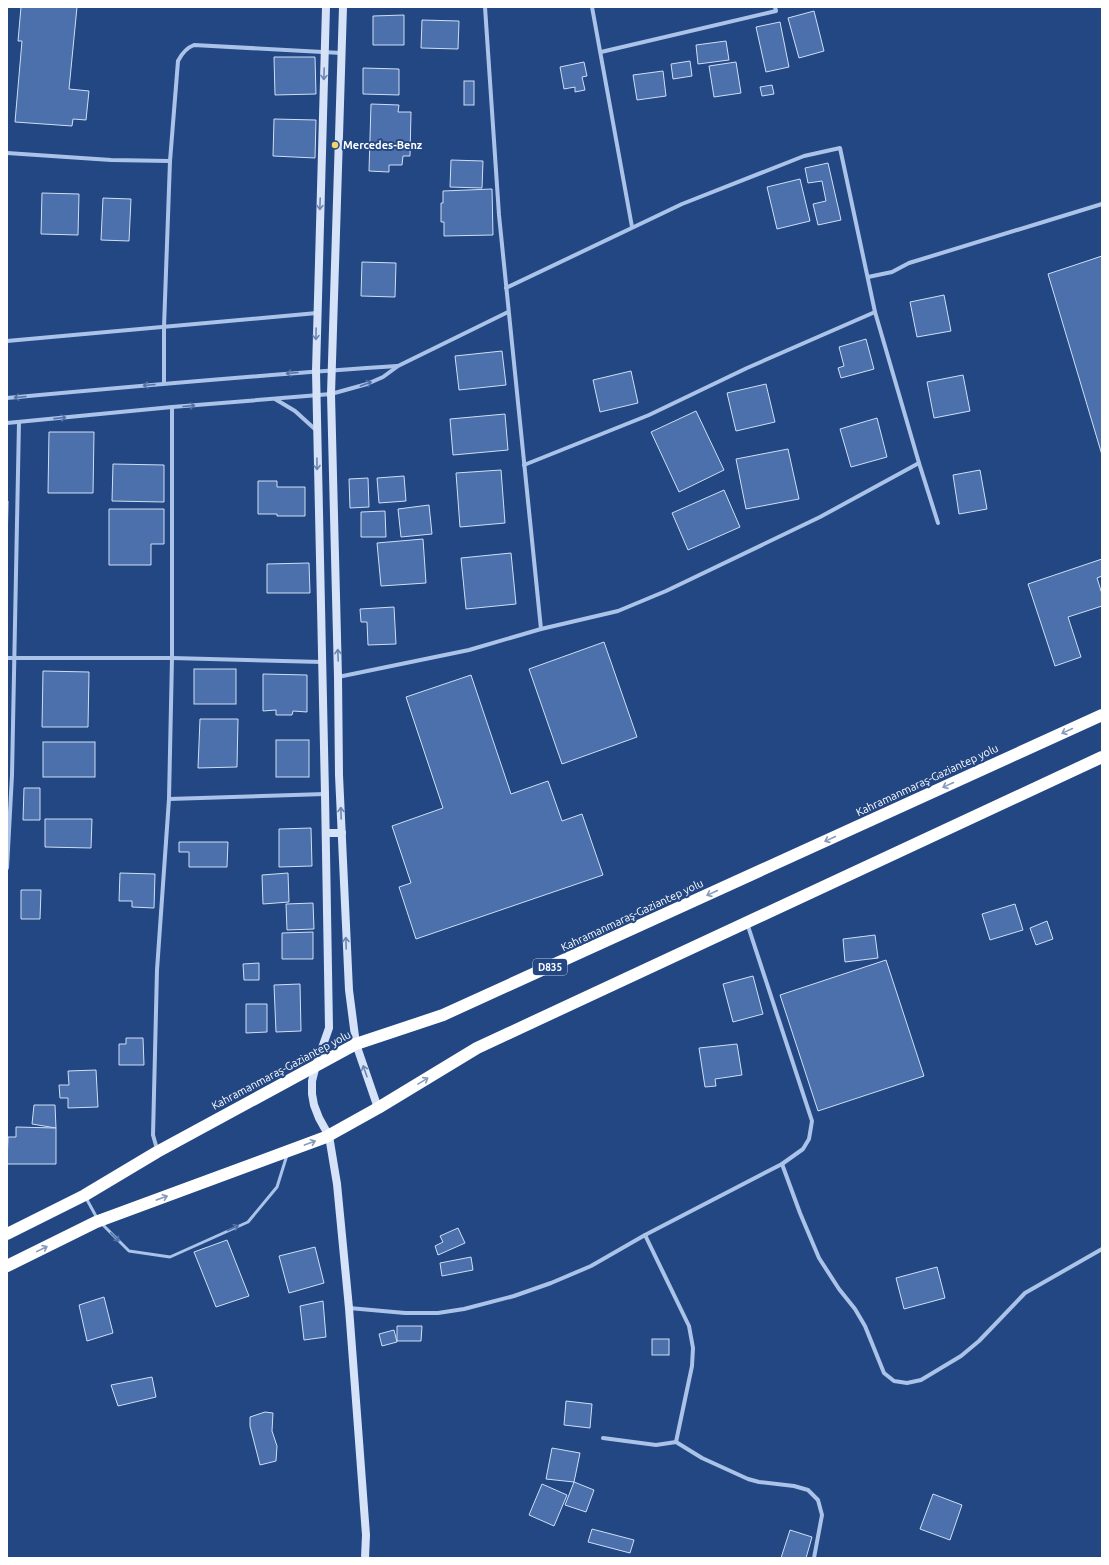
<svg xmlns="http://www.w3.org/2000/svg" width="1109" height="1565" viewBox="0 0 1109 1565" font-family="Ubuntu,sans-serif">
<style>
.building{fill:#4b70ab;stroke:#cfdef6}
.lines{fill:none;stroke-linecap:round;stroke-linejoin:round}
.lane{stroke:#abc3e8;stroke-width:3}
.street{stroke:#abc3e8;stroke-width:4}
.secondary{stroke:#d5e2f7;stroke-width:8}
.highway{stroke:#fff;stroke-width:12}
.oneway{stroke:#6a85b1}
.oneway2{stroke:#5372a6}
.oneway3{stroke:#869abb}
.poi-dot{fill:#f3d46e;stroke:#234783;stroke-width:1.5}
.labels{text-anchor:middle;stroke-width:4;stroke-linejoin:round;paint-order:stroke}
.shield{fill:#234783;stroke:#bdc8da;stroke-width:1}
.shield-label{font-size:10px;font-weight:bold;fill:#fff}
.poi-label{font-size:11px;font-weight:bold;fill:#fff;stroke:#234783;text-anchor:start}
.street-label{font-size:11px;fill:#fff;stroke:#234783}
</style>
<rect width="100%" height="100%" fill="#234783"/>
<g class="building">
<polygon points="21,7 77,7 69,89 89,91 86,120 73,119 72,126 15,122 22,41 18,41"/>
<polygon points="814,11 824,51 799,58 788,18"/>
<polygon points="404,15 404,45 373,45 373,16"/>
<polygon points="422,20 459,21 458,49 421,48"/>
<polygon points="780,22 789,67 766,72 756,27"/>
<polygon points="726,41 729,60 698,64 696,45"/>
<polygon points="274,57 315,57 316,94 275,95"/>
<polygon points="690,61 692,76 673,79 671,64"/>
<polygon points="584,62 587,76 582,77 585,90 575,92 575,87 564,89 560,67"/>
<polygon points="736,62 741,93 714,97 709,66"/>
<polygon points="363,68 399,69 399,95 363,94"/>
<polygon points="663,71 666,96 637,100 633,75"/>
<rect x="464" y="81" width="10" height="24"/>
<polygon points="772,85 774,94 762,96 760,87"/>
<polygon points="371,104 399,105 398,112 411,112 410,156 403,156 402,165 389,165 389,172 369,171"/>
<polygon points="274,119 316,120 315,158 273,156"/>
<polygon points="451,160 483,161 482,188 450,187"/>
<polygon points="828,163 841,220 818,225 813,204 826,201 822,181 808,183 805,168"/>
<polygon points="800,179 810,221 777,229 767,187"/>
<polygon points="492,189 493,235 444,236 444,222 441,222 441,203 443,203 443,191"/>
<polygon points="42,193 79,194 78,235 41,234"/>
<polygon points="103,198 131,199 129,241 101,240"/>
<polygon points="1102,256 1102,455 1048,274"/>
<polygon points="362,262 396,263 395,297 361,296"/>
<polygon points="944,295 951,331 917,337 910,302"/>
<polygon points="866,339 874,369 841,378 838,368 844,366 839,347"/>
<polygon points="502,351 506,385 459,390 455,356"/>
<polygon points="631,371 638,403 600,412 593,380"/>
<polygon points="963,375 970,411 934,418 927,382"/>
<polygon points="766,384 775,422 736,431 727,393"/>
<polygon points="696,411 724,470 679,492 651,432"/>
<polygon points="505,414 508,450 453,455 450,419"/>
<polygon points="877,418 887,457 851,467 840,429"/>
<polygon points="49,432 94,432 93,493 48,493"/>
<polygon points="788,449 799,499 746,509 736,459"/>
<polygon points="113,464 164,465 164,502 112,501"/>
<polygon points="501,470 505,523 460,527 456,473"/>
<polygon points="980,470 987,509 959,514 953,475"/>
<polygon points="404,476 406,501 379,503 377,478"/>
<polygon points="368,478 369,507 350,508 349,479"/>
<polygon points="258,481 277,481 277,487 305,487 305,516 277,516 277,514 258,514"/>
<polygon points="724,490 740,527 688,550 672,513"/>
<polygon points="7,501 8,501 7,549"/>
<polygon points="429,505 432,534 401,537 398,509"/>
<polygon points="109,509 164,509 164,544 151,544 151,565 109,565"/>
<polygon points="385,511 386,537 361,537 361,512"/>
<polygon points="423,539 426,583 381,586 377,543"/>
<polygon points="511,553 516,604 466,609 461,558"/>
<polygon points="1102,559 1102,576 1097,578 1102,594 1102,606 1068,617 1081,657 1055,666 1028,584"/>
<polygon points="309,563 310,593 267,593 267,564"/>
<polygon points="394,607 396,644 368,645 367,622 361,622 360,609"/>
<polygon points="604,642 637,737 562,764 529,669"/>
<rect x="194" y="669" width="42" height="35"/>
<polygon points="43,671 89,672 88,727 42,727"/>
<polygon points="263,674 307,675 307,712 293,711 292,715 276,715 276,710 263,711"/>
<polygon points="471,675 511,794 548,781 562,821 582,814 603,875 416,939 399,887 411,883 392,826 443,808 406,697"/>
<polygon points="200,719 238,719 237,767 198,768"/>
<rect x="276" y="740" width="33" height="37"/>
<rect x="43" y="742" width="52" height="35"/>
<polygon points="24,788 40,788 40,820 23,820"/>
<polygon points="45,819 92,819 91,848 45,847"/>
<polygon points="311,828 312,866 279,867 279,829"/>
<polygon points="179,842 228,842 227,867 189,867 189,852 179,852"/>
<polygon points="120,873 155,874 154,908 132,907 132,901 119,901"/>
<polygon points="288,873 289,902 263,904 262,875"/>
<polygon points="21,890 41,890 40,919 21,919"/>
<polygon points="313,903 314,929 287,930 286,904"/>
<polygon points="1015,904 1023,930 990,940 982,914"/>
<polygon points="1047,921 1053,939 1036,945 1030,928"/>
<polygon points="313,932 313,959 282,959 282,933"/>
<polygon points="875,935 878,958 845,962 843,939"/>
<polygon points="886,960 924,1076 818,1111 780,995"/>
<polygon points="259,963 259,980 244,980 243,964"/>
<polygon points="753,976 763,1014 733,1022 723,984"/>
<polygon points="300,984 301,1031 276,1032 274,985"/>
<polygon points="246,1004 267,1004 267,1032 246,1033"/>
<polygon points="126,1038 143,1038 144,1065 119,1065 119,1044 126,1044"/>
<polygon points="737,1044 742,1075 715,1079 716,1086 705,1087 699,1048"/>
<polygon points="96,1070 98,1107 68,1108 68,1098 60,1098 59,1085 69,1085 68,1071"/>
<polygon points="34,1105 55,1105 56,1128 32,1124"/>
<polygon points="16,1127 56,1128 56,1164 7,1164 8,1137 16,1137"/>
<polygon points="458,1228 465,1243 438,1255 435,1246 443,1242 440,1236"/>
<polygon points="227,1240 249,1296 216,1307 194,1252"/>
<polygon points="315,1247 324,1283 289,1293 279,1256"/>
<polygon points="471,1257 473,1270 442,1276 440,1263"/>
<polygon points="937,1267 945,1298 904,1309 896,1278"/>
<polygon points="104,1297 113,1333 87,1341 79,1305"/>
<polygon points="323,1301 326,1337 304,1340 300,1306"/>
<polygon points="397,1326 422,1326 421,1341 397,1341"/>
<polygon points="394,1330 397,1342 382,1346 379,1334"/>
<rect x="652" y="1339" width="17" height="16"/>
<polygon points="152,1377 156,1397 118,1406 111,1385"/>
<polygon points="566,1401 592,1404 590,1428 564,1425"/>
<polygon points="265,1412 273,1413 272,1431 277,1446 276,1461 260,1465 250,1426 250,1417"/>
<polygon points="552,1448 580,1453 574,1482 546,1479"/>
<polygon points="574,1482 594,1490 586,1512 565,1505"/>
<polygon points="542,1484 567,1495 554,1526 529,1515"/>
<polygon points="933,1494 962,1505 950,1540 920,1529"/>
<polygon points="592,1529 634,1540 630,1553 588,1542"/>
<polygon points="790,1530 812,1537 806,1558 781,1558"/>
</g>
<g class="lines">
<g class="lane">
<polyline points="86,1198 97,1218"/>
<polyline points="102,1224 129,1251 170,1257 248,1222 277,1187 287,1155"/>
</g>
<g class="street">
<polyline points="485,7 499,215 541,629"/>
<polyline points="592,7 632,227"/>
<polyline points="601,52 776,11 775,7"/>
<polyline points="7,153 111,160 170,161"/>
<polyline points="868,277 892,272 909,263 1102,204"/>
<polyline points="506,288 682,204 804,156 840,148 875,312 919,463 938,523"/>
<polyline points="7,341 317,313"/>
<path d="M164,383V327L170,161L178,61C182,53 186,48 194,45L341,53"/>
<path d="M7,398C137,386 267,374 397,366"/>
<polyline points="275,399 295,411 317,431"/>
<polyline points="7,423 172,407 331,394 367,384 383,377 398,366 508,312"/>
<polyline points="524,465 649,415 747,368 875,312"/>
<polyline points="7,658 172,658 322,662"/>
<polyline points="338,677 469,650 541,629 618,611 666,591 820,517 919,463"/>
<polyline points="169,799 325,794"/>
<polyline points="7,868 12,775 19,422"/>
<polyline points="157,1149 153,1135 157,970 169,799 172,658 172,407"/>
<polyline points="782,1164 800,1213 819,1258 839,1289 855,1309 865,1326 884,1373 894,1381 907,1383 921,1380 961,1356 979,1341 1025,1293 1102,1249"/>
<polyline points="645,1235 689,1326 693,1348 692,1366 676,1442"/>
<polyline points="349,1308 405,1313 438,1313 464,1309 514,1296 551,1283 591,1266 645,1235 782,1164 803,1149 809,1139 812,1121 747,923"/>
<polyline points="603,1438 656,1445 676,1442 702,1458 748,1479 759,1482 794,1486 808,1490 818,1500 822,1515 814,1558"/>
</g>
<g class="secondary">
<polyline points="326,7 316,371 325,794 329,1028 316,1065 312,1081 312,1094 314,1105 319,1118 329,1136 337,1184 349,1308 357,1414 366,1535 365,1558"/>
<polyline points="343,7 331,394 338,677 339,775 349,990 356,1044 378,1108"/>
<polyline points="326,833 342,833"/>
</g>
<g class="highway">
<polyline points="7,1234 85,1195 157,1152 356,1044 443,1015 1102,715"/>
<polyline points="7,1266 96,1222 326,1137 378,1108 477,1048 1102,757"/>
</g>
</g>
<defs><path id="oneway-shaft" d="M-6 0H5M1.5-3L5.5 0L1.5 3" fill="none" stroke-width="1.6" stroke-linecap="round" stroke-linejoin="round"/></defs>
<g class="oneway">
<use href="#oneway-shaft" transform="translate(324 74) rotate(92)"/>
<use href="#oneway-shaft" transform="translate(320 204) rotate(92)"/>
<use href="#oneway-shaft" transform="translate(316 334) rotate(91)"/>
<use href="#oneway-shaft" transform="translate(317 464) rotate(89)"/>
<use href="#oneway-shaft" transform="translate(338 655) rotate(-92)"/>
<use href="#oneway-shaft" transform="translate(341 813) rotate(-92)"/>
<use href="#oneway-shaft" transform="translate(346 943) rotate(-92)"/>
<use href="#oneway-shaft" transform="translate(365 1071) rotate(-109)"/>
</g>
<g class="oneway2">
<use href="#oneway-shaft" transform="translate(292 373) rotate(175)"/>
<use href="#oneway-shaft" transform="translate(366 384) rotate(-20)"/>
<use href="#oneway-shaft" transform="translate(149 385) rotate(175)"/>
<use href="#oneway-shaft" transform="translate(20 397) rotate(175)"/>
<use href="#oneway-shaft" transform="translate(189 406) rotate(-5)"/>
<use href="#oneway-shaft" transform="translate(60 418) rotate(-6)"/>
<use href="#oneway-shaft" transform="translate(233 1228) rotate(-24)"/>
<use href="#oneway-shaft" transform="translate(115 1237) rotate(45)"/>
</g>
<g class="oneway3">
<use href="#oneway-shaft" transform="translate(1067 731) rotate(155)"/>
<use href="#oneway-shaft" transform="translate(948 785) rotate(155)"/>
<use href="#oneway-shaft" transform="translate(830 839) rotate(155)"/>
<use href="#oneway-shaft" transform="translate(712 893) rotate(155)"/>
<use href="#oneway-shaft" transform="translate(423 1081) rotate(-31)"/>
<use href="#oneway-shaft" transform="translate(310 1143) rotate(-20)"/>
<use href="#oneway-shaft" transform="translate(162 1198) rotate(-20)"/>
<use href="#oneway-shaft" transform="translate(42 1249) rotate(-26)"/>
</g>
<circle class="poi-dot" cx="335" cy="145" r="4"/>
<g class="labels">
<rect class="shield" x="533" y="959" width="34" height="16" rx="3"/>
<g class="shield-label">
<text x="550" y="971">D835</text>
</g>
<g class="poi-label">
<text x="343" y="149">Mercedes-Benz</text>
</g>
<g class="street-label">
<text transform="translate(927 780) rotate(-25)" y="4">Kahramanmaraş-Gaziantep yolu</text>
<text transform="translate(632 915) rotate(-25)" y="4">Kahramanmaraş-Gaziantep yolu</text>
<text transform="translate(281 1070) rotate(-28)" y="4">Kahramanmaraş-Gaziantep yolu</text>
</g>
</g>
<rect width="1109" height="1565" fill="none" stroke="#ffffff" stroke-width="16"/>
</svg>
